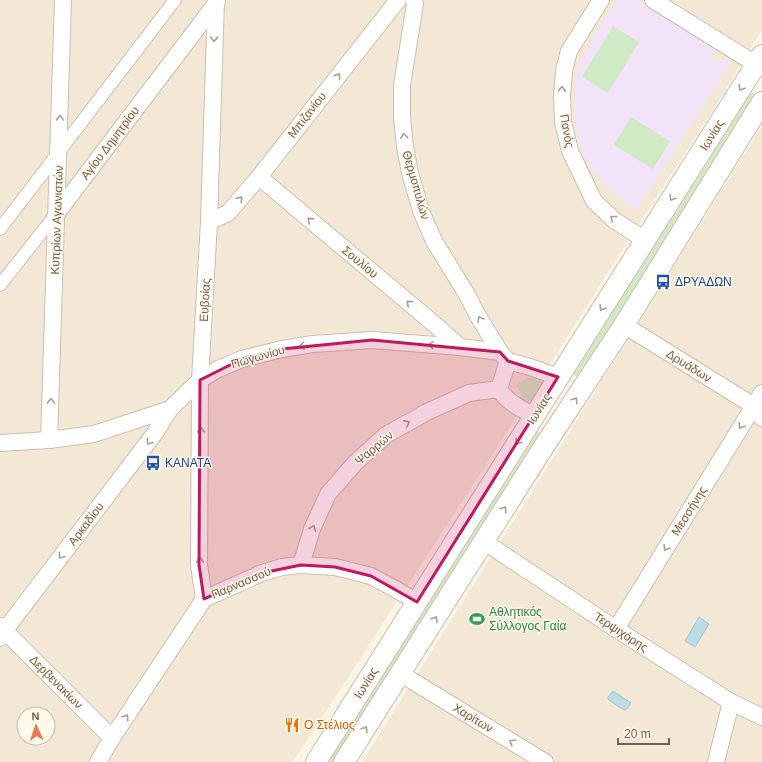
<svg xmlns="http://www.w3.org/2000/svg" width="762" height="762" viewBox="0 0 762 762" font-family="Arial,sans-serif">
<style>
.residential{fill:#f3e8d5;fill-rule:evenodd}
.education{fill:#f2e3f8}
.green{fill:#d0eac5}
.water{fill:#bbdbe5;stroke:#a1cad7}
.lines{fill:none;stroke-linecap:round;stroke-linejoin:round}
.pedestrian-casing{stroke:#cebeac;stroke-width:14}
.minor-casing{stroke:#cebeac;stroke-width:18}
.tertiary-casing{stroke:#cebeac;stroke-width:22}
.pedestrian{stroke:#fff;stroke-width:12}
.minor{stroke:#fff;stroke-width:16}
.tertiary{stroke:#fff;stroke-width:20}
.oneway{stroke:#ac9e93}
.marked{fill:#c2185b;fill-opacity:0.2;stroke:#c2185b;stroke-width:3;stroke-linejoin:round}
.labels{text-anchor:middle;stroke-width:3;stroke-linejoin:round;paint-order:stroke}
.street-label{font-size:12px;fill:#755e4b;stroke:#fff9ec}
.transit-label{font-size:12px;fill:#164399;stroke:#fff9ec;text-anchor:start}
.leisure-label{font-size:12px;fill:#27864d;stroke:#fff9ec;text-anchor:start}
.food-label{font-size:12px;fill:#c56008;stroke:#fff9ec;text-anchor:start}
</style>
<rect width="100%" height="100%" fill="#fcf5e6"/>
<g class="residential">
<path d="M0,0H762V30L713,110L626,244L487,463L293,762H0ZM24,714H48V738H24Z"/>
<polygon points="762,126 762,762 362,762"/>
</g>
<polygon class="education" points="619,0 637,0 716,46 710,57 721,63 725,57 732,60 636,210 618,197 606,185 594,172 585,159 579,144 575,116 575,84 579,64 584,54 601,24"/>
<g class="green">
<polygon points="613,26 639,42 608,93 582,77"/>
<polygon points="746,92 752,92 755,96 588,371 578,377 574,375 573,368"/>
<polygon points="631,117 670,141 653,169 614,145"/>
<path d="M527,378C533,378 539,378 544,382L531,401L528,402L524,401L517,386L518,383Z"/>
<polygon points="536,430 539,432 539,436 336,762 323,762"/>
</g>
<g class="water">
<polygon points="699,617 709,624 695,647 685,641"/>
<polygon points="613,691 615,692 631,703 627,709 624,710 610,701 608,699 608,697"/>
</g>
<g class="lines">
<g class="pedestrian-casing">
<g id="pedestrian">
<polyline points="0,229 175,0"/>
<polyline points="0,285 57,213"/>
</g>
</g>
<g class="minor-casing">
<g id="minor">
<polyline points="414,0 415,4 402,85 402,117 405,147 410,173 421,211 434,241 466,293 478,316 500,352"/>
<polyline points="601,0 569,51 564,71 562,96 563,122 570,151 594,201 614,220 645,240"/>
<polyline points="653,0 762,68"/>
<polyline points="259,177 433,323 460,347"/>
<polyline points="57,213 217,2"/>
<polyline points="209,222 228,213 259,177 398,0"/>
<polyline points="624,325 754,406 762,418"/>
<path d="M534,416C523,410 505,401 499,389L508,361L530,367L558,377"/>
<polyline points="49,440 63,0"/>
<polyline points="0,443 49,440 94,434 170,409 200,380 218,369 242,359 282,349 313,344 372,340 460,347 500,352 508,361"/>
<polyline points="483,541 616,629 731,702 762,717"/>
<polyline points="301,565 312,529 328,494 355,463 386,435 427,412 469,393 499,389"/>
<polyline points="204,599 199,565 200,380 209,222 216,0"/>
<polyline points="0,626 112,738"/>
<polyline points="616,629 762,393"/>
<polyline points="0,638 5,630 155,433 170,409"/>
<polyline points="401,674 545,762"/>
<polyline points="98,762 112,738 204,599 262,573 282,567 301,565 335,567 371,576 397,590 417,602"/>
<polyline points="716,762 731,702"/>
</g>
</g>
<g class="tertiary-casing">
<g id="tertiary">
<polyline points="316,762 762,55"/>
<polyline points="344,762 543,448 624,325 762,102"/>
</g>
</g>
<use href="#pedestrian" class="pedestrian"/>
<use href="#minor" class="minor"/>
<use href="#tertiary" class="tertiary"/>
</g>
<defs><path id="oneway-chevron" d="M-2-3.5L2.5 0L-2 3.5" fill="none" stroke-width="1.6" stroke-linecap="round" stroke-linejoin="round"/></defs>
<g class="oneway">
<use href="#oneway-chevron" transform="translate(214 39) rotate(92)"/>
<use href="#oneway-chevron" transform="translate(338 76) rotate(-52)"/>
<use href="#oneway-chevron" transform="translate(741 88) rotate(122)"/>
<use href="#oneway-chevron" transform="translate(562 89) rotate(-86)"/>
<use href="#oneway-chevron" transform="translate(60 118) rotate(-88)"/>
<use href="#oneway-chevron" transform="translate(404 136) rotate(-96)"/>
<use href="#oneway-chevron" transform="translate(672 198) rotate(122)"/>
<use href="#oneway-chevron" transform="translate(240 199) rotate(-49)"/>
<use href="#oneway-chevron" transform="translate(613 218) rotate(-141)"/>
<use href="#oneway-chevron" transform="translate(310 220) rotate(-140)"/>
<use href="#oneway-chevron" transform="translate(409 303) rotate(-140)"/>
<use href="#oneway-chevron" transform="translate(602 308) rotate(122)"/>
<use href="#oneway-chevron" transform="translate(480 319) rotate(-121)"/>
<use href="#oneway-chevron" transform="translate(431 345) rotate(-175)"/>
<use href="#oneway-chevron" transform="translate(302 346) rotate(172)"/>
<use href="#oneway-chevron" transform="translate(575 400) rotate(-57)"/>
<use href="#oneway-chevron" transform="translate(51 401) rotate(-88)"/>
<use href="#oneway-chevron" transform="translate(407 423) rotate(-29)"/>
<use href="#oneway-chevron" transform="translate(741 426) rotate(122)"/>
<use href="#oneway-chevron" transform="translate(201 430) rotate(-90)"/>
<use href="#oneway-chevron" transform="translate(149 442) rotate(127)"/>
<use href="#oneway-chevron" transform="translate(518 442) rotate(123)"/>
<use href="#oneway-chevron" transform="translate(504 509) rotate(-57)"/>
<use href="#oneway-chevron" transform="translate(313 528) rotate(-68)"/>
<use href="#oneway-chevron" transform="translate(666 548) rotate(122)"/>
<use href="#oneway-chevron" transform="translate(61 556) rotate(127)"/>
<use href="#oneway-chevron" transform="translate(200 560) rotate(-91)"/>
<use href="#oneway-chevron" transform="translate(435 619) rotate(-58)"/>
<use href="#oneway-chevron" transform="translate(126 717) rotate(-56)"/>
<use href="#oneway-chevron" transform="translate(365 729) rotate(-57)"/>
<use href="#oneway-chevron" transform="translate(512 742) rotate(-149)"/>
</g>
<path class="marked" d="M372,340L500,352L508,361L558,377L417,602L371,576L335,567L301,565L262,573L204,599L199,565L200,380L242,359L282,349Z"/>
<defs>
<g id="bus-bare" transform="scale(1.2)"><path d="M-5-6H5V4H4V6H2V4H-2V6H-4V4H-5ZM-3.5-4V0h7V-4ZM-3.5 1.2v1.5H-2V1.2ZM2 1.2v1.5H3.5V1.2Z" fill="#1a4fb4" stroke="#fff9ec" stroke-width="2.5" paint-order="stroke"/></g>
<g id="stadium-bare" transform="scale(1.2)"><path d="M0-5a6.5 5 0 1 0 0 10a6.5 5 0 1 0 0-10ZM-3.5-1.8h7v3.6h-7Z" fill="#2e9e5b" stroke="#fff9ec" stroke-width="2.5" paint-order="stroke"/></g>
<g id="restaurant-bare" transform="scale(1.2)"><path d="M-5-6h1v4h1v-4h1v4h1v-4h1v5L-1.5 .5V6h-2V.5L-5-1ZM5-6V6H3V1.5H1.5Q1.5-4 5-6Z" fill="#e8710a" stroke="#fff9ec" stroke-width="2.5" paint-order="stroke"/></g>
</defs>
<g fill-rule="evenodd">
<use href="#bus-bare" x="663" y="282"/>
<use href="#bus-bare" x="153" y="463"/>
<use href="#stadium-bare" x="477" y="619"/>
<use href="#restaurant-bare" x="292" y="725"/>
</g>
<g class="labels">
<g class="street-label">
<text transform="translate(307 115) rotate(-52)" y="4">Μπιζανίου</text>
<text transform="translate(567 131) rotate(80)" y="4">Πανός</text>
<text transform="translate(712 135) rotate(-58)" y="4">Ιωνίας</text>
<text transform="translate(110 143) rotate(-53)" y="4">Αγίου Δημητρίου</text>
<text transform="translate(416 185) rotate(74)" y="4">Θερμοπυλών</text>
<text transform="translate(57 220) rotate(-88)" y="4">Κυπρίων Αγωνιστών</text>
<text transform="translate(360 262) rotate(40)" y="4">Σουλίου</text>
<text transform="translate(205 300) rotate(-87)" y="4">Ευβοίας</text>
<text transform="translate(258 357) rotate(-16)" y="4">Πωγωνίου</text>
<text transform="translate(689 366) rotate(32)" y="4">Δρυάδων</text>
<text transform="translate(539 409) rotate(-58)" y="4">Ιωνίας</text>
<text transform="translate(374 448) rotate(-40)" y="4">Ψαρρών</text>
<text transform="translate(689 511) rotate(-58)" y="4">Μεσσήνης</text>
<text transform="translate(86 524) rotate(-53)" y="4">Αρκαδίου</text>
<text transform="translate(241 583) rotate(-23)" y="4">Παρνασσού</text>
<text transform="translate(621 632) rotate(33)" y="4">Τερψιχόρης</text>
<text transform="translate(56 682) rotate(45)" y="4">Δερβενακίων</text>
<text transform="translate(366 683) rotate(-58)" y="4">Ιωνίας</text>
<text transform="translate(473 718) rotate(31)" y="4">Χαρίτων</text>
</g>
<g class="transit-label">
<text x="675" y="286">ΔΡΥΑΔΩΝ</text>
<text x="165" y="467">ΚΑΝΑΤΑ</text>
</g>
<g class="leisure-label">
<text x="489" y="616">Αθλητικός<tspan x="489" dy="14">Σύλλογος Γαία</tspan></text>
</g>
<g class="food-label">
<text x="304" y="729">Ο Στέλιος</text>
</g>
</g>
<g transform="translate(36 726) rotate(357)"><circle r="19" fill="#fff9ec" stroke="#c8bbac"/>
<path d="M0-3L7 15L0 10L-7 15Z" fill="#e37d4e"/>
<text y="-6" font-size="11" font-weight="bold" text-anchor="middle" fill="#755e4b">N</text>
</g>
<path d="M618 738v6h51v-6" fill="none" stroke="#755e4b" stroke-width="2"/>
<text x="624" y="738" font-size="12" fill="#755e4b" stroke="#fff9ec" stroke-width="3" paint-order="stroke">20 m</text>
</svg>
